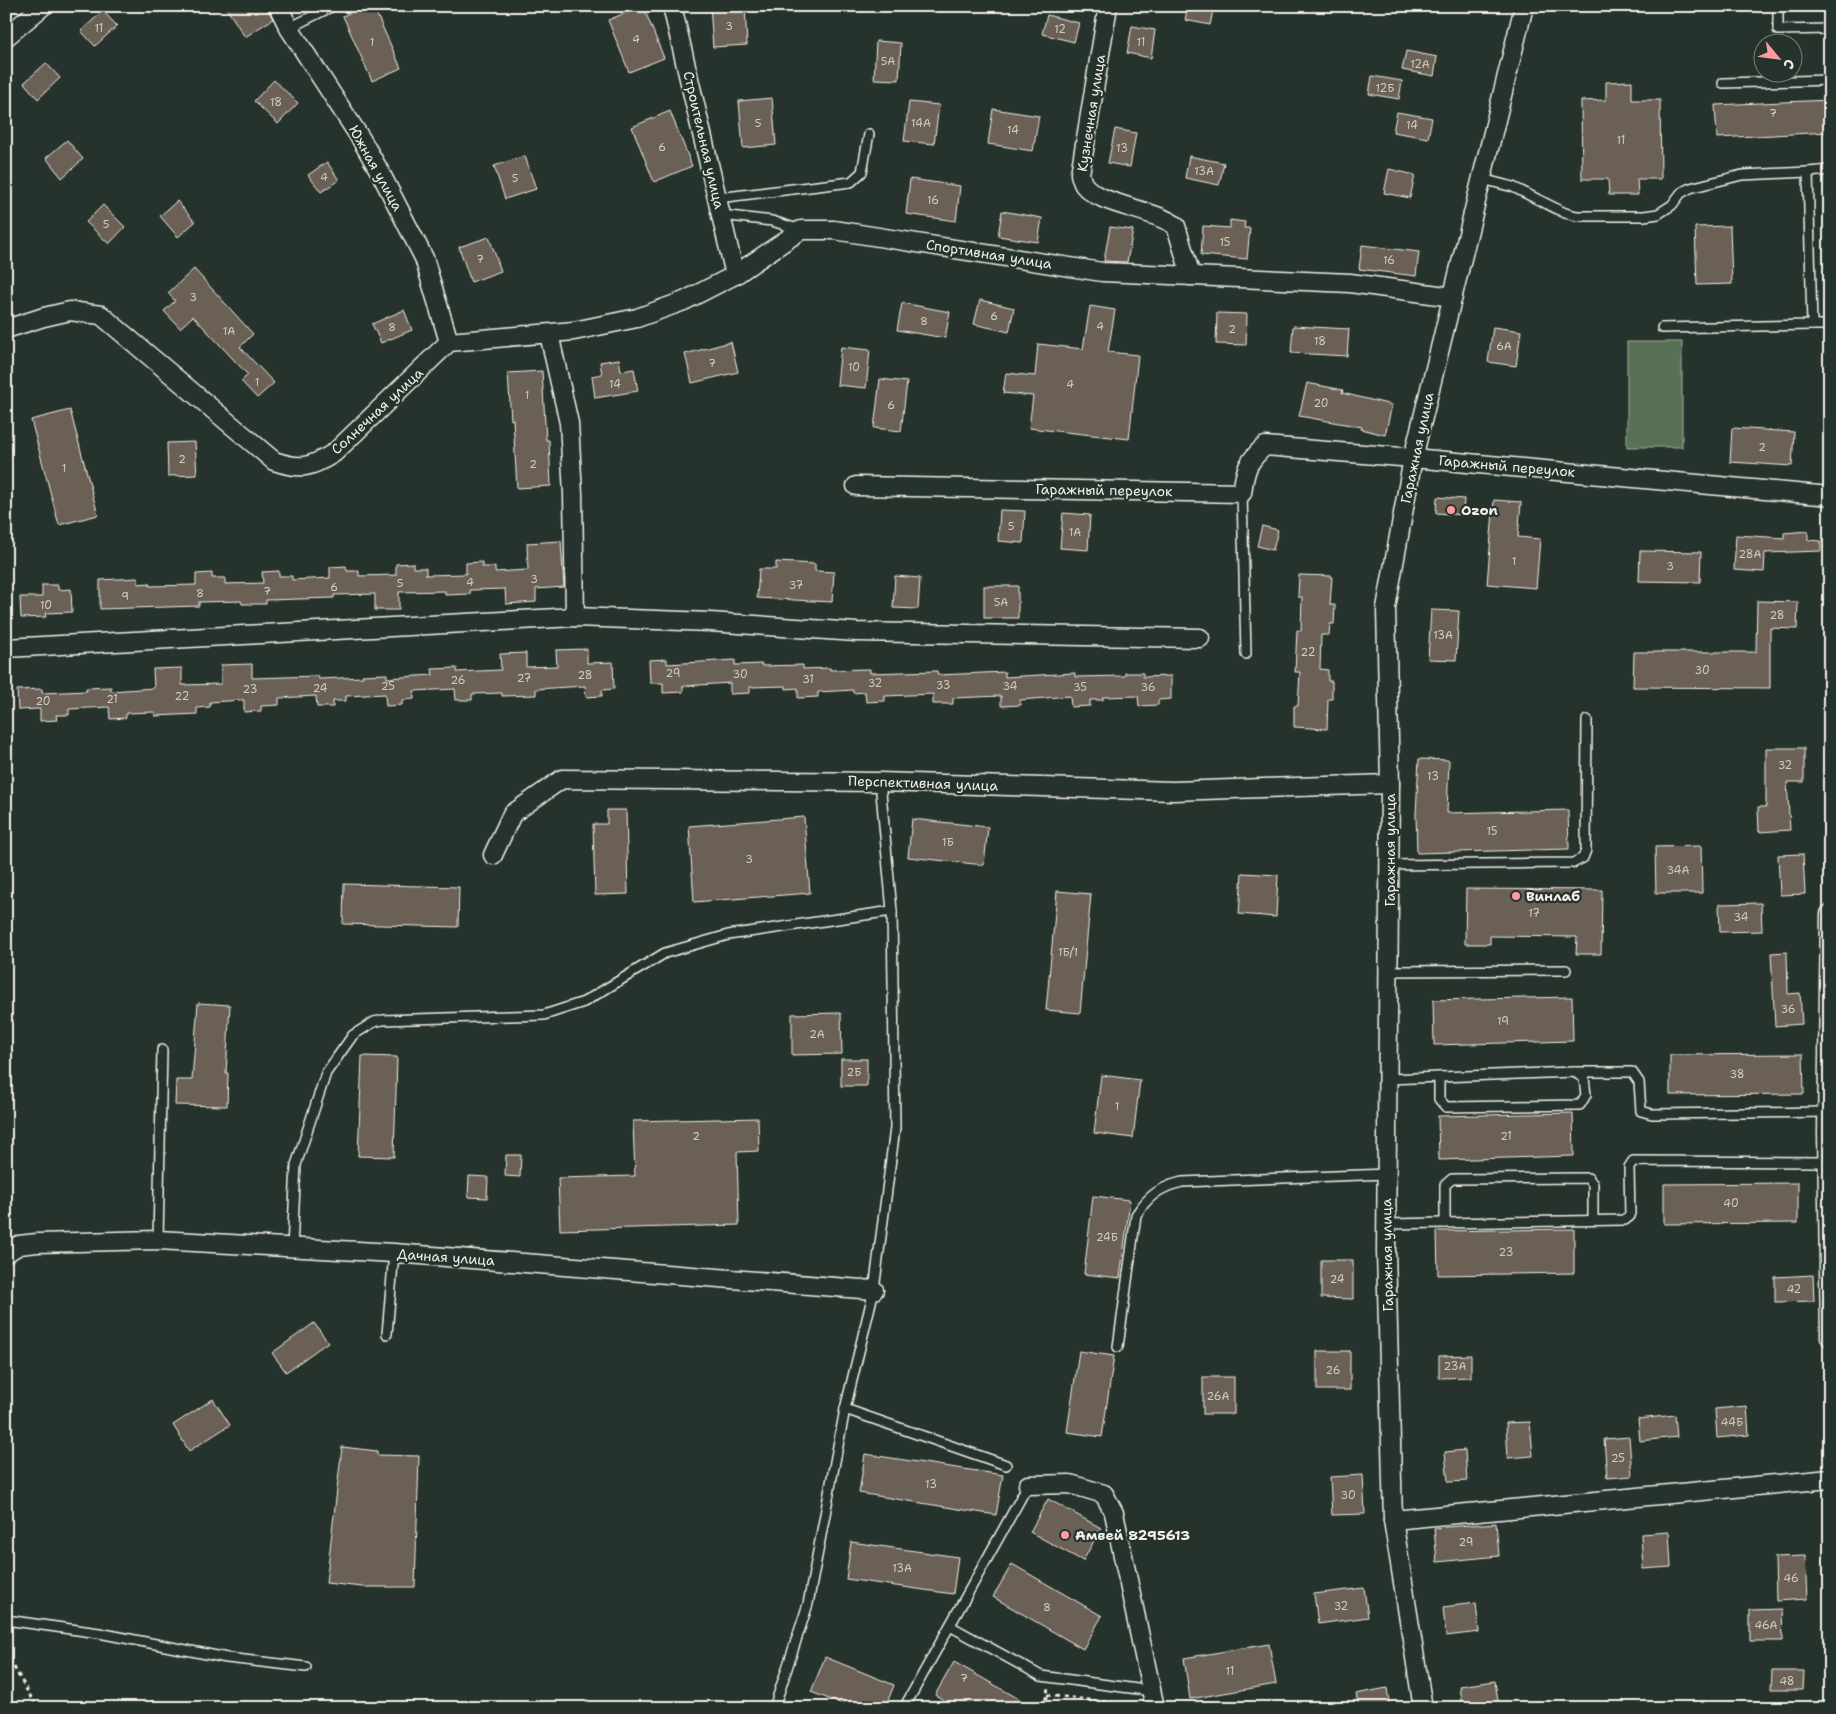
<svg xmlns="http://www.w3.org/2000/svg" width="1836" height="1714" viewBox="0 0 1836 1714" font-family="'Shantell Sans',sans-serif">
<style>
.green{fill:#586f54;stroke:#a6b09e}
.building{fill:#6b6055;stroke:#f4f1e8}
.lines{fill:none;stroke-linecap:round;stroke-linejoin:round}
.service-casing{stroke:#f4f1e8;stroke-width:12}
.minor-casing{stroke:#f4f1e8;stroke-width:21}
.path{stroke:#f4f1e8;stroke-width:3;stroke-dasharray:4 4;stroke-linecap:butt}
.service{stroke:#26332d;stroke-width:9}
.minor{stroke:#26332d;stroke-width:18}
.poi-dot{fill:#ff9aa2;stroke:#26332d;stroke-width:2}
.labels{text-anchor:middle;stroke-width:4.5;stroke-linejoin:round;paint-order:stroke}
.number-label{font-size:11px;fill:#d2cdc3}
.street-label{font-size:14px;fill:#f4f1e8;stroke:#26332d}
.poi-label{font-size:14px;font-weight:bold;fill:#f4f1e8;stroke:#26332d;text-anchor:start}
</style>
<rect width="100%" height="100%" fill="#26332d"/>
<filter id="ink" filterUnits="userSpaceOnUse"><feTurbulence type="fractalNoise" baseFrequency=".02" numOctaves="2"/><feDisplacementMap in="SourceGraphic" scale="10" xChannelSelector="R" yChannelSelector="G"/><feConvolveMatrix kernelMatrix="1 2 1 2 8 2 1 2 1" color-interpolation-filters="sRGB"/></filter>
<g filter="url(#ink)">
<rect class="green" x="1627" y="342" width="55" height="105"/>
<g class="building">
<polygon points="225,6 266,6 273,19 245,37"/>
<polygon points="364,6 373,6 401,68 372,81 343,16"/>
<polygon points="643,6 664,58 629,72 608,20"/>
<polygon points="710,6 745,6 747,45 713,47"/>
<polygon points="1188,6 1214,6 1210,25 1185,20"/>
<polygon points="103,11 117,26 95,46 81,31"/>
<polygon points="1047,15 1079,23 1074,42 1042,34"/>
<polygon points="1132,26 1155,30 1151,58 1127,53"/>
<polygon points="876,41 901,43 899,80 874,79"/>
<polygon points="1406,51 1437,57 1434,76 1402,70"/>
<polygon points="46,63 60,78 38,99 24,83"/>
<polygon points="1372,76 1402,81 1399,99 1369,94"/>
<polygon points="274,80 298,103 278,124 254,101"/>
<polygon points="1632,81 1632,100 1660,100 1661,179 1637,179 1638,195 1609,195 1608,179 1582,179 1581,101 1606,100 1606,82"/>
<polygon points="772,98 776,145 743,148 739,101"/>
<polygon points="1830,100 1830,132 1717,138 1715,105"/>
<polygon points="909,102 939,105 934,144 904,141"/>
<polygon points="993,109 1039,116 1033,151 988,144"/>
<polygon points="670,111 692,166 654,182 632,127"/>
<polygon points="1397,112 1432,118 1428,138 1393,132"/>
<polygon points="1115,129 1136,133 1130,167 1108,163"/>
<polygon points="67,140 83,159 62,178 46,158"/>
<polygon points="525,156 536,189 505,199 494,166"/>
<polygon points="1189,156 1224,163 1219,185 1185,178"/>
<polygon points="327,162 339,180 321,192 308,175"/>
<polygon points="1389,169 1415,175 1410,198 1384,193"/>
<polygon points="910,179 960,186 956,221 906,214"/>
<polygon points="177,201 195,222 178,237 160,216"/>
<polygon points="103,205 125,227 109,244 86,222"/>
<polygon points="1002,211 1042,218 1038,242 998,236"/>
<polygon points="1230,220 1245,222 1244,228 1250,228 1247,259 1201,255 1203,226 1230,228"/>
<polygon points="1730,226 1732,284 1697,285 1695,227"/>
<polygon points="1110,227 1133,230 1127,262 1104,261"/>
<polygon points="489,237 501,271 471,282 459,247"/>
<polygon points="1362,245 1419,252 1416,276 1359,269"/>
<polygon points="194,269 253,334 240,347 274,383 257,398 241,381 248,375 193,316 180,328 164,311 175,301 168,293"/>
<polygon points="980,300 1014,308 1009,332 974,324"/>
<polygon points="902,303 950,312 945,338 897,330"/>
<polygon points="1090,306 1115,310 1108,352 1138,355 1129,439 1029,428 1033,396 1003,393 1006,373 1035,376 1038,344 1083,349"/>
<polygon points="404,310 412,330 381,343 372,324"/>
<polygon points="1217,313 1247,314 1246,345 1216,344"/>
<polygon points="1293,326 1349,329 1347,356 1291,353"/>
<polygon points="1493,327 1521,331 1516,366 1488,362"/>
<polygon points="731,342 738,372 692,383 685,354"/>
<polygon points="841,347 870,350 866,388 837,385"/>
<polygon points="619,359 621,371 634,369 638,391 595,398 592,376 602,374 600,362"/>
<polygon points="542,371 546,440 549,440 551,486 517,488 513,419 511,420 508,373"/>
<polygon points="880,379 907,382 901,431 874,428"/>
<polygon points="1307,383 1343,390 1342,393 1392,405 1385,435 1361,429 1362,427 1299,416"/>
<polygon points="70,410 98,515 59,525 31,420"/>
<polygon points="1732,428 1794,432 1792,466 1730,462"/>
<polygon points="195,442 197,475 168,476 167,443"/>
<polygon points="1437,497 1464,499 1463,515 1436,513"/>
<polygon points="1494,500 1521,502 1518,537 1540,539 1536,588 1487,584"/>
<polygon points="1000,510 1025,511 1023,543 998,541"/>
<polygon points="1063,513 1090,515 1088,550 1060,548"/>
<polygon points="1262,526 1278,530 1273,550 1257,546"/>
<polygon points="1808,531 1808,540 1821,541 1821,551 1765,553 1764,572 1734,570 1736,535 1784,538 1784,533"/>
<polygon points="561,541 564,587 536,589 536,602 506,604 505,589 470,590 470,594 445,595 445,591 399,592 399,610 375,610 375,594 334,595 334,598 266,600 266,604 242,604 241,601 199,602 199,606 100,609 100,580 138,578 138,584 149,583 150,586 196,585 196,574 212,573 212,578 225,578 225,584 263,583 262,572 279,571 279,576 292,576 292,580 330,578 330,567 346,566 347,571 359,571 359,576 396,575 396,564 413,563 413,568 426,568 426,575 466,574 466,563 482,562 482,567 495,567 495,572 528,570 527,543"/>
<polygon points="1640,551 1701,552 1700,582 1639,581"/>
<polygon points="776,562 815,564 815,571 834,572 832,602 757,598 759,569 776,569"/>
<polygon points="1299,575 1332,576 1330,605 1335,605 1334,624 1330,624 1329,635 1321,635 1320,669 1328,670 1328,681 1332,681 1332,699 1328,699 1327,729 1294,727 1294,706 1298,706 1300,672 1295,672 1297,630 1301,631 1302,597 1298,597"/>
<polygon points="895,576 920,578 918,609 893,608"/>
<polygon points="42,585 58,585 58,590 71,589 72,612 45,613 46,617 21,618 20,597 42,597"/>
<rect x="984" y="586" width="34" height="32"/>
<polygon points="1757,601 1798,602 1797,629 1770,628 1770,688 1633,687 1634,652 1756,652"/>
<polygon points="1431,610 1459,611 1456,660 1428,659"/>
<polygon points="587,649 587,663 613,662 614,689 602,690 602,696 586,697 585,686 536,689 536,695 502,696 502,693 472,694 472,700 456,700 455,689 414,691 414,699 402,700 402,705 386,706 385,694 346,696 346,701 333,701 333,707 317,707 316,696 279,698 279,705 261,706 261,711 244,712 244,700 210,702 210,707 197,708 197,714 155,716 155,712 126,713 126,718 110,719 109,707 69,709 69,715 56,715 57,720 40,721 40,709 18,710 17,690 42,689 42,693 87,691 86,688 111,687 111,691 154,688 153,669 182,668 182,685 221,684 221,665 252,664 252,678 318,676 319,679 363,677 362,675 387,674 387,678 433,675 432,669 457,668 457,672 501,670 500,654 526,653 526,667 557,666 556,650"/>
<polygon points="667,659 667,664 735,660 735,665 762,664 762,666 803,665 803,669 830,668 830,670 870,669 870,673 937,671 938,675 1005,672 1005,677 1075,673 1075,677 1125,676 1125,673 1143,673 1143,677 1171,676 1171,699 1158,700 1158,705 1139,706 1138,696 1103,697 1103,700 1090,700 1090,706 1071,707 1070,696 1020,700 1021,705 1001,706 1001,696 953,698 953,704 933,704 933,694 885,696 885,701 866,702 865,692 853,693 853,690 818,692 818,697 798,698 798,688 786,689 786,686 750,687 750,693 730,694 730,683 683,686 683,692 663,693 663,683 650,683 649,660"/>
<polygon points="1766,748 1804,748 1804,782 1787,782 1790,830 1759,832 1758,807 1766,807"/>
<polygon points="1419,759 1449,760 1447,813 1568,810 1569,849 1417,853 1416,813"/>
<polygon points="607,810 626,810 628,894 595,895 593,824 607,824"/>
<polygon points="804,817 810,893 694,902 689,826"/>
<polygon points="912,819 988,827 984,865 908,857"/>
<polygon points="1701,846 1702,893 1656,893 1655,847"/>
<polygon points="1803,854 1805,894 1780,895 1778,855"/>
<polygon points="1242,873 1278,875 1276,917 1239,914"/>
<polygon points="344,884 459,887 458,927 343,924"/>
<polygon points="1466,889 1602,890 1601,954 1576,954 1577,937 1490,936 1490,944 1465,944"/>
<polygon points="1057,891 1091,894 1080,1013 1046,1010"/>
<polygon points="1761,903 1762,931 1720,932 1719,904"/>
<polygon points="1787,952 1788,994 1800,993 1802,1024 1775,1026 1771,953"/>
<polygon points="1572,997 1573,1041 1434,1045 1433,1000"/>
<polygon points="198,1003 230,1005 226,1073 228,1073 227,1106 175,1105 176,1080 192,1080"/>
<polygon points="841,1013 842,1054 792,1055 792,1014"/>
<polygon points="1803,1054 1804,1094 1670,1095 1670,1055"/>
<polygon points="362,1056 397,1057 394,1157 358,1156"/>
<rect x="841" y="1059" width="26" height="27"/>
<polygon points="1101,1075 1140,1080 1133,1138 1094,1133"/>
<polygon points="1573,1113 1574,1156 1439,1160 1438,1116"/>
<polygon points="758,1118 759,1151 737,1152 739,1225 560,1230 558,1178 635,1176 633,1121"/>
<polygon points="506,1155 521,1155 520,1177 505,1176"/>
<polygon points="469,1176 488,1177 487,1198 468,1197"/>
<polygon points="1798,1183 1798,1223 1664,1224 1664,1184"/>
<polygon points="1093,1196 1130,1200 1120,1278 1084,1274"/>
<polygon points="1574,1229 1574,1273 1438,1275 1437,1231"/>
<polygon points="1321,1260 1353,1260 1353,1299 1321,1298"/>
<polygon points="1813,1275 1814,1301 1775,1302 1775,1277"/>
<polygon points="314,1323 328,1342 286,1372 272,1353"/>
<polygon points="1079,1351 1114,1356 1102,1437 1067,1432"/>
<rect x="1317" y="1351" width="33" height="39"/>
<polygon points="1471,1355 1471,1377 1439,1378 1439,1356"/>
<rect x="1203" y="1377" width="31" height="37"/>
<polygon points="213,1399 230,1425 189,1451 173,1425"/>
<polygon points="1747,1406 1749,1435 1717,1438 1715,1409"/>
<polygon points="1675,1415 1677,1437 1640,1441 1638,1419"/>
<polygon points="1530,1422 1533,1456 1508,1458 1506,1423"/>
<polygon points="1629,1437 1632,1476 1607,1478 1604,1439"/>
<polygon points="342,1447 377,1451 377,1455 419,1456 415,1587 362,1587 326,1583"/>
<polygon points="1465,1450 1467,1481 1448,1482 1445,1452"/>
<polygon points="865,1454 1003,1475 996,1515 859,1493"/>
<polygon points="1363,1475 1365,1514 1332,1515 1330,1477"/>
<polygon points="1048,1499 1101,1528 1083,1561 1030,1532"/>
<polygon points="1496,1523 1499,1556 1437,1562 1434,1528"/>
<polygon points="1669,1532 1671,1567 1643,1569 1641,1534"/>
<polygon points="851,1542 958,1557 953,1594 846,1579"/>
<polygon points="1805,1556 1807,1599 1776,1601 1775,1557"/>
<polygon points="1012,1564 1102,1616 1083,1649 993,1597"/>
<polygon points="1364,1588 1368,1617 1318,1624 1314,1594"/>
<polygon points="1476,1603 1479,1632 1446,1636 1443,1607"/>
<polygon points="1782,1609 1783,1641 1750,1641 1750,1610"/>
<polygon points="1269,1644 1276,1684 1190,1699 1184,1658"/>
<polygon points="825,1657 894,1685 885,1708 852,1708 811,1692"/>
<polygon points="954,1662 1035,1708 958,1708 935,1695"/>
<polygon points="1772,1671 1804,1671 1803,1690 1771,1690"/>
<polygon points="1495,1681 1499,1708 1463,1708 1460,1686"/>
<polygon points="1387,1688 1390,1708 1359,1708 1356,1694"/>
</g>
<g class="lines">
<g class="service-casing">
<g id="service">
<polyline points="1778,6 1778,30 1830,29"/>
<polyline points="289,28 333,6"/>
<polyline points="1723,83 1830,80"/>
<polyline points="1482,179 1513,187 1565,213 1577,216 1644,216 1658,214 1672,205 1681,193 1690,188 1742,175 1808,172"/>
<polyline points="717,198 851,182 862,172 869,134"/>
<polyline points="721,215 772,221 801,230"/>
<polyline points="1812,325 1830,325"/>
<polyline points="1662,328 1812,325 1808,172 1830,170"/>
<polyline points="1242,493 1246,654"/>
<polyline points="1390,865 1573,863 1583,858 1586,850 1587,720"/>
<polyline points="1389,971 1566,970"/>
<polyline points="1575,1072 1632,1072 1639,1082 1641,1111 1652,1114 1827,1112"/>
<polyline points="1388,1079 1574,1072 1584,1078 1586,1095 1580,1105 1446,1107 1439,1099 1439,1077"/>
<polyline points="1445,1223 1445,1185 1452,1179 1588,1178 1593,1184 1593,1220"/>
<polyline points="1386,1224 1625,1220 1630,1216 1629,1167 1633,1161 1827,1162"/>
<polyline points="158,1240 162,1050"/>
<polyline points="292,1248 296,1165 326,1073 353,1035 374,1022 383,1020 544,1015 584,1002 665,953 728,935 892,911"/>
<polyline points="387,1334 394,1253"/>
<path d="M1118,1347L1136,1215C1148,1196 1160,1187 1182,1182L1387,1174"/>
<polyline points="845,1409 1006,1465"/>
<polyline points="6,1620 99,1633 227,1658 306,1667"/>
<polyline points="950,1626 1041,1676 1152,1691"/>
<polyline points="774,1708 808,1604 845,1409 874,1290 895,1128 892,911 880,782"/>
<polyline points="904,1708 1028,1485"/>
</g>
</g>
<g class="minor-casing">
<g id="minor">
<polyline points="278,6 289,28 361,139 380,172 424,258 449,342"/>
<polyline points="672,6 735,275"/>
<path d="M1108,6L1080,174C1081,178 1082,182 1084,185C1099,205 1154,209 1176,226L1191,276"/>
<polyline points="6,37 43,6"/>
<path d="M6,329L44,317L70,311L101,315L274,461C301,470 310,468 334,453L449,342L574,331L637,318L684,301L735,275L801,230H834L1102,272L1350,283L1453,297"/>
<polyline points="549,334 569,423 573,494 575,617"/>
<path d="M856,486L1242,493C1245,470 1247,462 1265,446L1413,458L1830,496"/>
<polyline points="6,648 575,617 710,622 856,632 1200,638"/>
<polyline points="493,855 512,814 562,779 880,782 1173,791 1390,784"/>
<polyline points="1830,914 1827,1132 1830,1337"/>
<polyline points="6,1253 19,1245 37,1243 158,1240 394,1253 874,1290"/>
<polyline points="1028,1485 1070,1484 1104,1494 1114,1513 1155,1708"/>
<polyline points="1393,1520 1830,1479"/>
<polyline points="1423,1708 1393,1520 1386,1251 1390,784 1386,608 1413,458 1524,6"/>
</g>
</g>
<g class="path">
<polyline points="6,1653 37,1708"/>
<polyline points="1047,1695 1131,1705 1133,1708"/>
<polyline points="1044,1708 1048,1688"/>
</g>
<use href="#service" class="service"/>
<use href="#minor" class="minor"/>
</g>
</g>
<g class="poi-dot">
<circle cx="1451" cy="510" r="5"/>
<circle cx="1516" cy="896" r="5"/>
<circle cx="1065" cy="1535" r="5"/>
</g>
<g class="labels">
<g class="number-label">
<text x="729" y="30">3</text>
<text x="99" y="32">11</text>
<text x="1060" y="33">12</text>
<text x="636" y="43">4</text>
<text x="372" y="46">1</text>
<text x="1141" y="46">11</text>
<text x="888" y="65">5А</text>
<text x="1420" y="68">12А</text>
<text x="1385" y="92">12Б</text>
<text x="276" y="106">18</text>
<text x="1773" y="117">7</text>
<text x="758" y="127">5</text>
<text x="921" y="127">14А</text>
<text x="1412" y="129">14</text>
<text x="1013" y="134">14</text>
<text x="1621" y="144">11</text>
<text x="662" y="151">6</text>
<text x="1122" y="152">13</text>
<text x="1204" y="175">13А</text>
<text x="324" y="181">4</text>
<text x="515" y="182">5</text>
<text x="933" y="204">16</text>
<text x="106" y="228">5</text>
<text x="1225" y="246">15</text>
<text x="480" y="263">7</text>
<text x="1389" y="264">16</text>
<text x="193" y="301">3</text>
<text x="994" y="320">6</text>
<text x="924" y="325">8</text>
<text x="1100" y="330">4</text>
<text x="392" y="331">8</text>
<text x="1232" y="333">2</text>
<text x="229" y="335">1А</text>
<text x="1320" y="345">18</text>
<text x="1504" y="350">6А</text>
<text x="712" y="367">7</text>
<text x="854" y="371">10</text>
<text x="257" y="386">1</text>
<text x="615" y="388">14</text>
<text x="1070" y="388">4</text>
<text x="527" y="399">1</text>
<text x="1321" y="407">20</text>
<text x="891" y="409">6</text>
<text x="1762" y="451">2</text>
<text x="182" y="463">2</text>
<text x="533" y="468">2</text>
<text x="64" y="472">1</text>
<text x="1011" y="530">5</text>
<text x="1075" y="536">1А</text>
<text x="1750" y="558">28А</text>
<text x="1514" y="565">1</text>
<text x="1670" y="570">3</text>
<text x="534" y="583">3</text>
<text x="470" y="586">4</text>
<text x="400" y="587">5</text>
<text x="796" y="589">37</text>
<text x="334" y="591">6</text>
<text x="267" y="595">7</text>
<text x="200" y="597">8</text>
<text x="125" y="600">9</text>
<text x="1001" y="606">5А</text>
<text x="46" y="609">10</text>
<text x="1777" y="619">28</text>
<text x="1443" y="639">13А</text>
<text x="1308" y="656">22</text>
<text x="1702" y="674">30</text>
<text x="673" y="677">29</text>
<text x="740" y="678">30</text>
<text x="585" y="679">28</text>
<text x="524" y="682">27</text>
<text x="808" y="683">31</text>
<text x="458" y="684">26</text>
<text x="875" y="687">32</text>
<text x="943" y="689">33</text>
<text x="388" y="690">25</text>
<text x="1010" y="690">34</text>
<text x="1080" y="691">35</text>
<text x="1148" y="691">36</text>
<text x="320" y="692">24</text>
<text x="250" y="693">23</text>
<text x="182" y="700">22</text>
<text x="112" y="703">21</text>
<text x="43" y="705">20</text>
<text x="1785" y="769">32</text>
<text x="1433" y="780">13</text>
<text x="1492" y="835">15</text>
<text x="948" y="846">1Б</text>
<text x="749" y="863">3</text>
<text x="1678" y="874">34А</text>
<text x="1534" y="917">17</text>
<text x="1741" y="921">34</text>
<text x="1068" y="956">1Б/1</text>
<text x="1788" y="1013">36</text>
<text x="1503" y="1025">19</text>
<text x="817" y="1038">2А</text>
<text x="854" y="1076">2Б</text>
<text x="1737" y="1078">38</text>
<text x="1117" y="1110">1</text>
<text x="696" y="1140">2</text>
<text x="1506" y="1140">21</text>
<text x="1731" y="1207">40</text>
<text x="1107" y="1241">24Б</text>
<text x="1506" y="1256">23</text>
<text x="1337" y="1283">24</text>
<text x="1794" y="1293">42</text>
<text x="1455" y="1370">23А</text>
<text x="1333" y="1374">26</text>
<text x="1218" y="1400">26А</text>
<text x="1732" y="1426">44Б</text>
<text x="1618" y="1462">25</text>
<text x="931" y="1488">13</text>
<text x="1348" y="1499">30</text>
<text x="1466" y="1546">29</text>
<text x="902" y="1572">13А</text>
<text x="1791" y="1582">46</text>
<text x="1341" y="1610">32</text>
<text x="1047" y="1611">8</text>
<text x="1766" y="1629">46А</text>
<text x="1230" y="1675">11</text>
<text x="964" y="1682">7</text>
<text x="1787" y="1685">48</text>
</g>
<g class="street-label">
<text transform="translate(1091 113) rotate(-81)" y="5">Кузнечная улица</text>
<text transform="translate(704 140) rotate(77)" y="5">Строительная улица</text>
<text transform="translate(376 168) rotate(61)" y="5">Южная улица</text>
<text transform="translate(989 254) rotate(9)" y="5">Спортивная улица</text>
<text transform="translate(377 411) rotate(-43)" y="5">Солнечная улица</text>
<text transform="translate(1417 448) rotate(-78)" y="5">Гаражная улица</text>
<text transform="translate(1507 466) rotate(5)" y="5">Гаражный переулок</text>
<text transform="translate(1104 490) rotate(1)" y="5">Гаражный переулок</text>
<text transform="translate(923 783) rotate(2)" y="5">Перспективная улица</text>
<text transform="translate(1390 850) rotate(-90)" y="5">Гаражная улица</text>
<text transform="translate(1387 1255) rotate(-91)" y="5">Гаражная улица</text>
<text transform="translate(446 1257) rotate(4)" y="5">Дачная улица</text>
</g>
<g class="poi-label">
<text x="1461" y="515">Ozon</text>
<text x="1526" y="901">Винлаб</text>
<text x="1075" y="1540">Амвей 8295613</text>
</g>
</g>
<rect width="1836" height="1714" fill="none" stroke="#26332d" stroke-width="25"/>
<rect x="12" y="12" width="1811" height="1689" fill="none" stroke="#f4f1e8" stroke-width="2" filter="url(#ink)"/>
<g transform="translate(1778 58) rotate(119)"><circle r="24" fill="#26332d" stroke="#787f78"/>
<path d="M0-4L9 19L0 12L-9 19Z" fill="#ff9aa2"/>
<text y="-8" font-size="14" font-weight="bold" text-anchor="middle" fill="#f4f1e8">С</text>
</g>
</svg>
